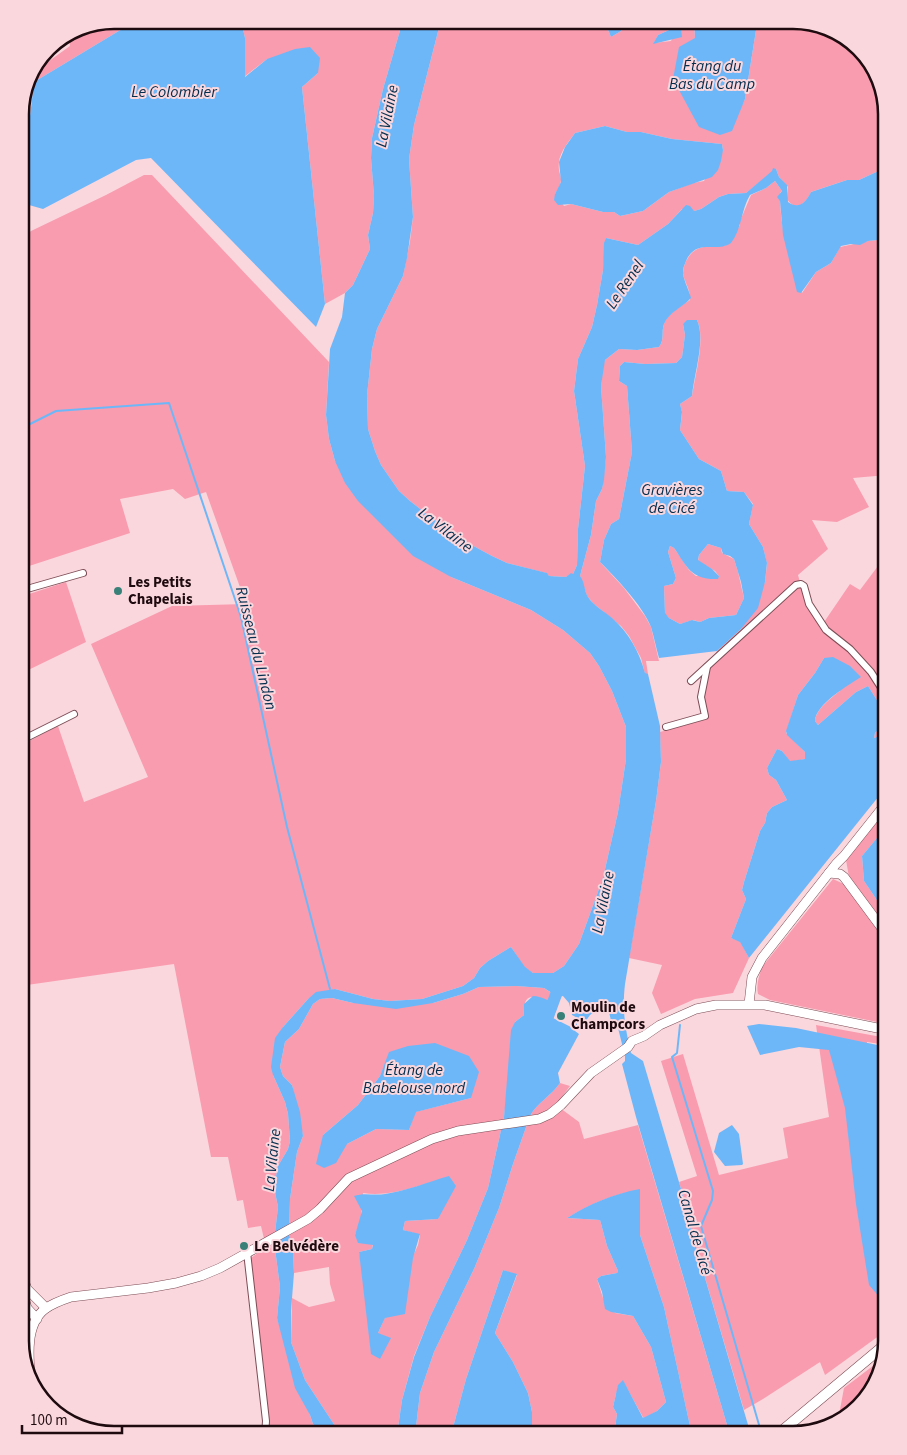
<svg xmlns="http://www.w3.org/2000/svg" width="907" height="1455" viewBox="0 0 907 1455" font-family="'Source Sans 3',sans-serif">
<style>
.green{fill:#f99caf;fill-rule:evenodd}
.water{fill:#6db7f9;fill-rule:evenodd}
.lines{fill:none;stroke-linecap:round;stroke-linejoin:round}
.stream{stroke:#6db7f9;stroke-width:2}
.river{stroke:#6db7f9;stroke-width:12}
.street-casing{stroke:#7d4d56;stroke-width:8}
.secondary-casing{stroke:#7d4d56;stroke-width:10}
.primary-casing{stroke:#7d4d56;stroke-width:11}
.street{stroke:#fff;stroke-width:6}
.secondary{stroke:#fff;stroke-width:9}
.primary{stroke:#fff;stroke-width:10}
.poi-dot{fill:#398079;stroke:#fad7dd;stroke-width:2}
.labels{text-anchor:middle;stroke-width:4;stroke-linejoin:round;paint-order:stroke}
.poi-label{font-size:15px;font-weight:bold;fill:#1e0b0f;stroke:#fad7dd;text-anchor:start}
.water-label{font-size:16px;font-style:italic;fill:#042e4e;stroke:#fad7dd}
.rim{fill:none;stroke:#1e0b0f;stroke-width:2.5}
</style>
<rect width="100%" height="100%" fill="#fad7dd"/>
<g class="green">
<polygon points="114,20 137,20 34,82 38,69 70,46 68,33 78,27"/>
<polygon points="241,20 401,20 401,27 383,89 372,138 371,158 374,196 373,213 368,235 370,249 353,285 345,293 325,304 302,87 318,73 267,59 244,77 245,38"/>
<path d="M441,20H604L611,37L621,31L622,28L621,20H668L669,30L658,35L654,43L671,41L680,20H694L695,38L739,111L745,99L757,24L753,20H800L846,36L877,72L887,114V167L859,180H847L811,192C806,203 796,213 787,199L788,187L779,177L776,169L746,193L728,194L719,197L701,209L694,211L682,209L668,224L638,245L606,238L603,270L597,305L592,327L578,359L574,391L585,466L578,529L577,565L573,574H571L566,577L549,576L546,573L507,563L492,556L455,536L410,501L399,491L381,465L375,451L368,429L367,395L372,349L377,329L403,276L410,241L413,217L409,159L414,125ZM605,126L627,132H641L672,139L722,144L723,150L704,181L693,183L669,192L643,211L620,216L614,212H603L571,204L564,206L555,194C567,176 557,177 559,162C560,152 569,141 575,133Z"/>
<polygon points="144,175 152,175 329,362 326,415 329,439 335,461 451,577 531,610 563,630 590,653 599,666 612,691 626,727 626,759 618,812 603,878 579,944 564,966 553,973 533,973 525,968 511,947 488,961 480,968 474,978 463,986 422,999 390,1001 373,999 335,989 308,999 283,1027 273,1075 285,1102 288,1114 290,1141 288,1149 278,1166 274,1187 278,1207 274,1241 280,1287 277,1318 313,1424 321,1435 270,1435 264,1369 253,1296 251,1258 266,1247 261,1226 248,1228 243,1200 237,1201 228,1157 211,1157 174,964 20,986 20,746 58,726 84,802 148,777 91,644 172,606 246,604 206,492 185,499 173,489 120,499 130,533 20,569 20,240 31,231 106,195"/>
<path d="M775,181L782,191L780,193C780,231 789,258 802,293L816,272L831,263L840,247L868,241L887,239V475L853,478L869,507L837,522L812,520L828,549L798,575L806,604L820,628L850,584L860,590L887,554V716L868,686L856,692L818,725L815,721C816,709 831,698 840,691L824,658L815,673L798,695L786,733L805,752V759L790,762L782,751L777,749L767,768L769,775L776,780L787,800L772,807L767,813L765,823L760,831L744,882L742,890L746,899L731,938L740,941L749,958L733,993L695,999L661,1014L652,993L662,965L629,958L656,801L661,762L660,732L707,719L703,696L711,665L717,651L741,629L765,582L767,564L763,547L749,524L753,504L744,492L727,491L721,471L699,459L680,430L682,413L680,404L692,396C695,375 706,338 697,320L683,324L685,335L682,357L676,363L645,364L624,362L620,366L619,381L627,386L632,452L619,519L611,524L604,540L600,562L624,588L645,616L651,627L659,661H646L648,674H645L641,658L629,636L621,626L594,604L587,596L580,576L591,535L596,501L602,489L606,457L601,386L603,364L605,360L619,349L637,350L659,347C665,339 661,333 664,324C667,314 681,306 690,300C691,290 684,282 683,273C683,268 685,262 688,258C697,243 712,247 727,245L740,225V221L751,195L766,188Z"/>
<polygon points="708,544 721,548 722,553 734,559 738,572 744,598 736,615 709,618 700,622 693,620 680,624 669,618 665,614 664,586 673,584 676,578 668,552 670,546 674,548 689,570 696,576 719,576 715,571 698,561 699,555"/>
<polygon points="66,582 86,642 20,674 20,597"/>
<polygon points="887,721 887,733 874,738 875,733"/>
<polygon points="887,809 887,826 862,856 864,881 887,915 887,929 849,877 846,860"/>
<path d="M833,879L846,885L887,941V1024L770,1000L758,994C756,984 759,977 762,967Z"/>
<path d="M516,986L544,988L553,994L549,1002C533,995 523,992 524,1015L515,1022L504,1117L488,1188L467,1240L430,1317L414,1356L402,1400L397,1435H341L305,1380L291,1342L292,1298L309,1307L335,1301L330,1284L329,1267L294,1273L293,1253L289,1233L290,1199L297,1152L303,1136L292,1085L283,1076L280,1067L285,1042L299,1029L313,1004L320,999L332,998L353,1003H433L463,994L479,987ZM390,1052L471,1098L415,1112L409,1130L376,1129L347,1144L323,1135L358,1105L380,1076ZM449,1177L438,1219L405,1221L403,1230L420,1235L418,1245L378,1333L359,1252L372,1249L373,1244L355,1235L361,1219L363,1193C390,1198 423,1184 449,1177Z"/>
<polygon points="816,1025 887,1038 887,1045 867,1042 867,1089 887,1256 887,1330 825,1375 820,1362 763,1399 744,1410 691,1230 687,1208 679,1182 697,1176 661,1061 683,1054 719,1175 788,1158 783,1128 829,1117"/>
<path d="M560,1083L570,1086L556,1105L579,1122L584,1139L638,1125L730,1435H692L664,1307L640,1235V1190C614,1194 590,1204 567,1218L600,1220L607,1246L618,1271L617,1273L601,1276L597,1279L603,1298L615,1313L633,1316L651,1347L666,1402L657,1411L644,1419L623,1381L616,1394L613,1407L617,1414L614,1435H539L532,1427V1412L528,1393L513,1362L495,1333L517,1275L503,1270L466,1379L451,1435H415L420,1393L434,1352L474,1269L499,1208L513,1164L530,1116C537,1103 552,1095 560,1083Z"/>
<polygon points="882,1359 874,1388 835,1425 824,1428 839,1415 844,1388"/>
<polygon points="507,1426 519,1435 492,1435 493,1434"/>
</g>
<g class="water">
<path d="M137,20H241L245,38V77L267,59L295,49L310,47L320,58L318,73L302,87L325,304L316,327L151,158L136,160L43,209L29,205C20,177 31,113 34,82Z"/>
<path d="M401,20H441L414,125L409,159L413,217L407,258L403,276L377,329L372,349L367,395L368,429L375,451L381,465L399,491L410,501L455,536L492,556L507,563L547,573L549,576L566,577L571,573L573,574L577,565L578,529L585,466L574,391L578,359L592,327L597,305L603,270L604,243L606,238L638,245L668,224L686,205L690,206L694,211L701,209L719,197L728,194L746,193L772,171L773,168L776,169L779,177L787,185L788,202C799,210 806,202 811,192L847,180H859L887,167V239L868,241L860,245L851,244L841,246L831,263L816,272L801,293L797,292L783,235L780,201L777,197L782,191L775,181L766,188L750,195C741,210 742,229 731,243C716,253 700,239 688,257C686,261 683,267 683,272C683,279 689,290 691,298C683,307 669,312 664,324C661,332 665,339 659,347L637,350L619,349L605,360L601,386L606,457L604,480L602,489L596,501L591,535L580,576C585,582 584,591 588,597C594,606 604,611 612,618C629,633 639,651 645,673L648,674L660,726L661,762L656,801L625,984C622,1011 625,1027 631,1053L643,1061L687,1209L691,1230L751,1435H730L636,1117L622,1064L625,1061V1056L618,1028L612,1025L609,1012L599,1008L590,1015L585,1022L572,1015L569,1003L563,996L558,997L544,988L516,986L479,987L463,994L433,1003L396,1009L353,1003L332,998L320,999L313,1004L299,1029L285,1042L280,1067L283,1076L292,1085L300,1112L303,1136L297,1152L290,1199L289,1233L293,1253L294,1273L291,1311V1342L305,1380L341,1435H321L313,1424L310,1415L295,1388L277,1318L280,1287L274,1241L278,1207L274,1187L278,1166L288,1149L290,1141L288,1114L285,1102L273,1075L271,1067L275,1038L283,1027L308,999L316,992L335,989L373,999L390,1001L422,999L463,986L474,978L480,968L488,961L511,947L525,967L533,973H553L564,966L579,944L603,878L618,812L626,759V727L612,691L599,666L590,653L563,630L531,610L451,577L413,556L358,501L345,483L335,461L329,439L326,415L330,349L342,317L345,293L353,285L370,249L368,235L373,213L374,196L371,158L372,138L383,89L401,27Z"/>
<polygon points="604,20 621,20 622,28 621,31 611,37"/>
<polygon points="668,20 680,20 682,37 653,44 658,35 669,30"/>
<polygon points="694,20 753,20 757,24 745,99 732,131 720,135 699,127 673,79 679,47 695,38"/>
<polygon points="605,126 627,132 641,132 672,139 722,144 723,150 721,161 718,170 712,177 669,192 643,211 620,216 614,212 603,212 571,204 558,205 554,200 555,194 561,182 559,162 565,147 575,133"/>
<path d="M687,320H697C706,339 694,374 692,396L680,404L682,412L680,430L699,459L721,471L727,491L744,492L753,505L749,524L763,547L767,563L765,582L758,608L741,629L717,651L659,658C656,648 654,637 651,627C642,605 617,579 600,562L604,540L611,524L619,519L632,452L627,386L619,381L620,366L624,362L645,364L676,363L682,357L685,335L683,324ZM708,544L721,548L723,554L730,556L734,559L741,582L744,598L736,615L709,618L700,622L692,620L680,624L669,618L665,613L664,586L673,584L676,578L668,552L670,546L674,548C687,567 691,580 718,579L719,576L712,569L698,560L699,555Z"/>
<path d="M833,657L850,666L861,677C847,686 816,704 815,721L818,725L856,692L868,686L887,716V721L875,733L874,738L887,733V786L749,958L740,942L731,938L746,899L742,890L744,882L760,831L765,823L767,813L772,807L787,800L776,780L769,775L767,768L777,749L782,751L790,761L805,759V752L787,735L786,731L798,695L815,673L824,658Z"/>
<polygon points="887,826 887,915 864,881 862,856"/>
<path d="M533,996C541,996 551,1001 557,1007L553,1018L571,1027L574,1022L577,1024L575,1031L579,1034L558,1073L560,1083C552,1095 537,1103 530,1116L513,1164L499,1208L474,1269L434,1352L420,1393L415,1435H397L402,1400L414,1357L430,1317L467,1240L488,1188L504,1117L511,1030L515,1022L524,1015V1004Z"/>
<polygon points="759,1024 796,1028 887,1047 887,1306 869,1285 856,1204 845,1108 829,1050 799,1047 760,1055 747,1026"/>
<polygon points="435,1043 469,1056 479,1072 471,1098 416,1112 409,1130 376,1129 347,1144 336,1163 324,1168 316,1164 323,1135 358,1105 380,1076 389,1052 408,1046"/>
<polygon points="732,1125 739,1134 743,1164 742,1165 725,1166 714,1152 719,1133"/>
<path d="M449,1176L456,1186L438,1219L405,1221L403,1230L420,1234L413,1258L405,1314L385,1318L378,1333L391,1338L380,1359L371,1354L359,1252L372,1249L373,1245L358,1243L355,1235L362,1211L354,1196C365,1192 373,1196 385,1194C406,1191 428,1182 449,1176Z"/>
<path d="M640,1189V1235L664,1307L692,1435H614L617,1414L613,1407L618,1385L623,1380L643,1418L657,1411L666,1402L651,1347L633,1316L611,1312L605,1309L602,1292L597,1279L601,1276L617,1273L618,1271L607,1246L600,1220L567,1218C589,1204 613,1194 640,1189Z"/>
<polygon points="503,1270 517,1274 495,1333 513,1362 528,1393 532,1412 532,1427 539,1435 519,1435 507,1426 492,1435 451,1435 466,1379"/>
</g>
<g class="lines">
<g class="stream">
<polyline points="20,429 56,411 169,403 241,617 287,827 330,989"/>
<polyline points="680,1025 677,1053 672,1057 713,1191 712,1200 701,1226 762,1435"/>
</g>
<polyline class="river" points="547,1019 558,989 567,984"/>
<g class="street-casing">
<g id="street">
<polyline points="20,591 83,573"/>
<polyline points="691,681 796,585 801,584 804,586 809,604 826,630 850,649 871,672 887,697"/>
<polyline points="666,727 705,716 701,697 707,667"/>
<polyline points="20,741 74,714"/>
<polyline points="247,1252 266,1421 265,1435"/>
</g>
</g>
<g class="secondary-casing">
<g id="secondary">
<polyline points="829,873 840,874 844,877 887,935"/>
<polyline points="749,1004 752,977 762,958 836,864 844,856 887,802"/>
<polyline points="20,1226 24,1280 22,1292 27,1308 37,1319"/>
<polyline points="24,1281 27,1289 46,1308"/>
<path d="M31,1384C29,1361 24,1325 45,1309C53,1303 62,1300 71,1297L148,1288L176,1283L201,1276L220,1268L308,1219L320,1209L349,1178L432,1139L458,1131L539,1119L550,1114L561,1105L591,1073L628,1047L632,1041L644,1036L660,1025L696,1009L716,1005H765L887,1030"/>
</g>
</g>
<g class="primary-casing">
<polyline id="primary" points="777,1435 887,1343"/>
</g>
<use href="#street" class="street"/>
<use href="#secondary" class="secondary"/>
<use href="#primary" class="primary"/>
</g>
<g class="poi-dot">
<circle cx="118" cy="591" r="5"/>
<circle cx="561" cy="1016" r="5"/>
<circle cx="244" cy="1246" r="5"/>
</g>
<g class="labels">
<g class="poi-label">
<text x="128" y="587">Les Petits<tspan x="128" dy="17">Chapelais</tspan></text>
<text x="571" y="1012">Moulin de<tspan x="571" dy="17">Champcors</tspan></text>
<text x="254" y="1251">Le Belvédère</text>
</g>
<g class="water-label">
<text x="712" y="71">Étang du<tspan x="712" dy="18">Bas du Camp</tspan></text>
<text x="174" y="97">Le Colombier</text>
<text transform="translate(386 116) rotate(-79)" y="6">La Vilaine</text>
<text transform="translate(624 284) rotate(-56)" y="6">Le Renel</text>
<text x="672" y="495">Gravières<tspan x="672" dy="18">de Cicé</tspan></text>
<text transform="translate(446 529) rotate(37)" y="6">La Vilaine</text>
<text transform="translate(257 648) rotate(76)" y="6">Ruisseau du Lindon</text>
<text transform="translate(602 902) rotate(-79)" y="6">La Vilaine</text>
<text x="414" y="1075">Étang de<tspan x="414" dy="18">Babelouse nord</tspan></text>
<text transform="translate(271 1160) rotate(-84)" y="6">La Vilaine</text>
<text transform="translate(696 1232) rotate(74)" y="6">Canal de Cicé</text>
</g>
</g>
<path d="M0 0H907V1455H0ZM114 29H793A85 85 0 0 1 878 114V1341A85 85 0 0 1 793 1426H114A85 85 0 0 1 29 1341V114A85 85 0 0 1 114 29Z" fill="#fad7dd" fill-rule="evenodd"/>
<path class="rim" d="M114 29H793A85 85 0 0 1 878 114V1341A85 85 0 0 1 793 1426H114A85 85 0 0 1 29 1341V114A85 85 0 0 1 114 29Z"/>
<path d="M22 1425v8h100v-8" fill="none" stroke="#1e0b0f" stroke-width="2.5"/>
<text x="30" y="1425" font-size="15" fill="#1e0b0f" stroke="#fad7dd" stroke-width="4" paint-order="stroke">100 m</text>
</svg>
